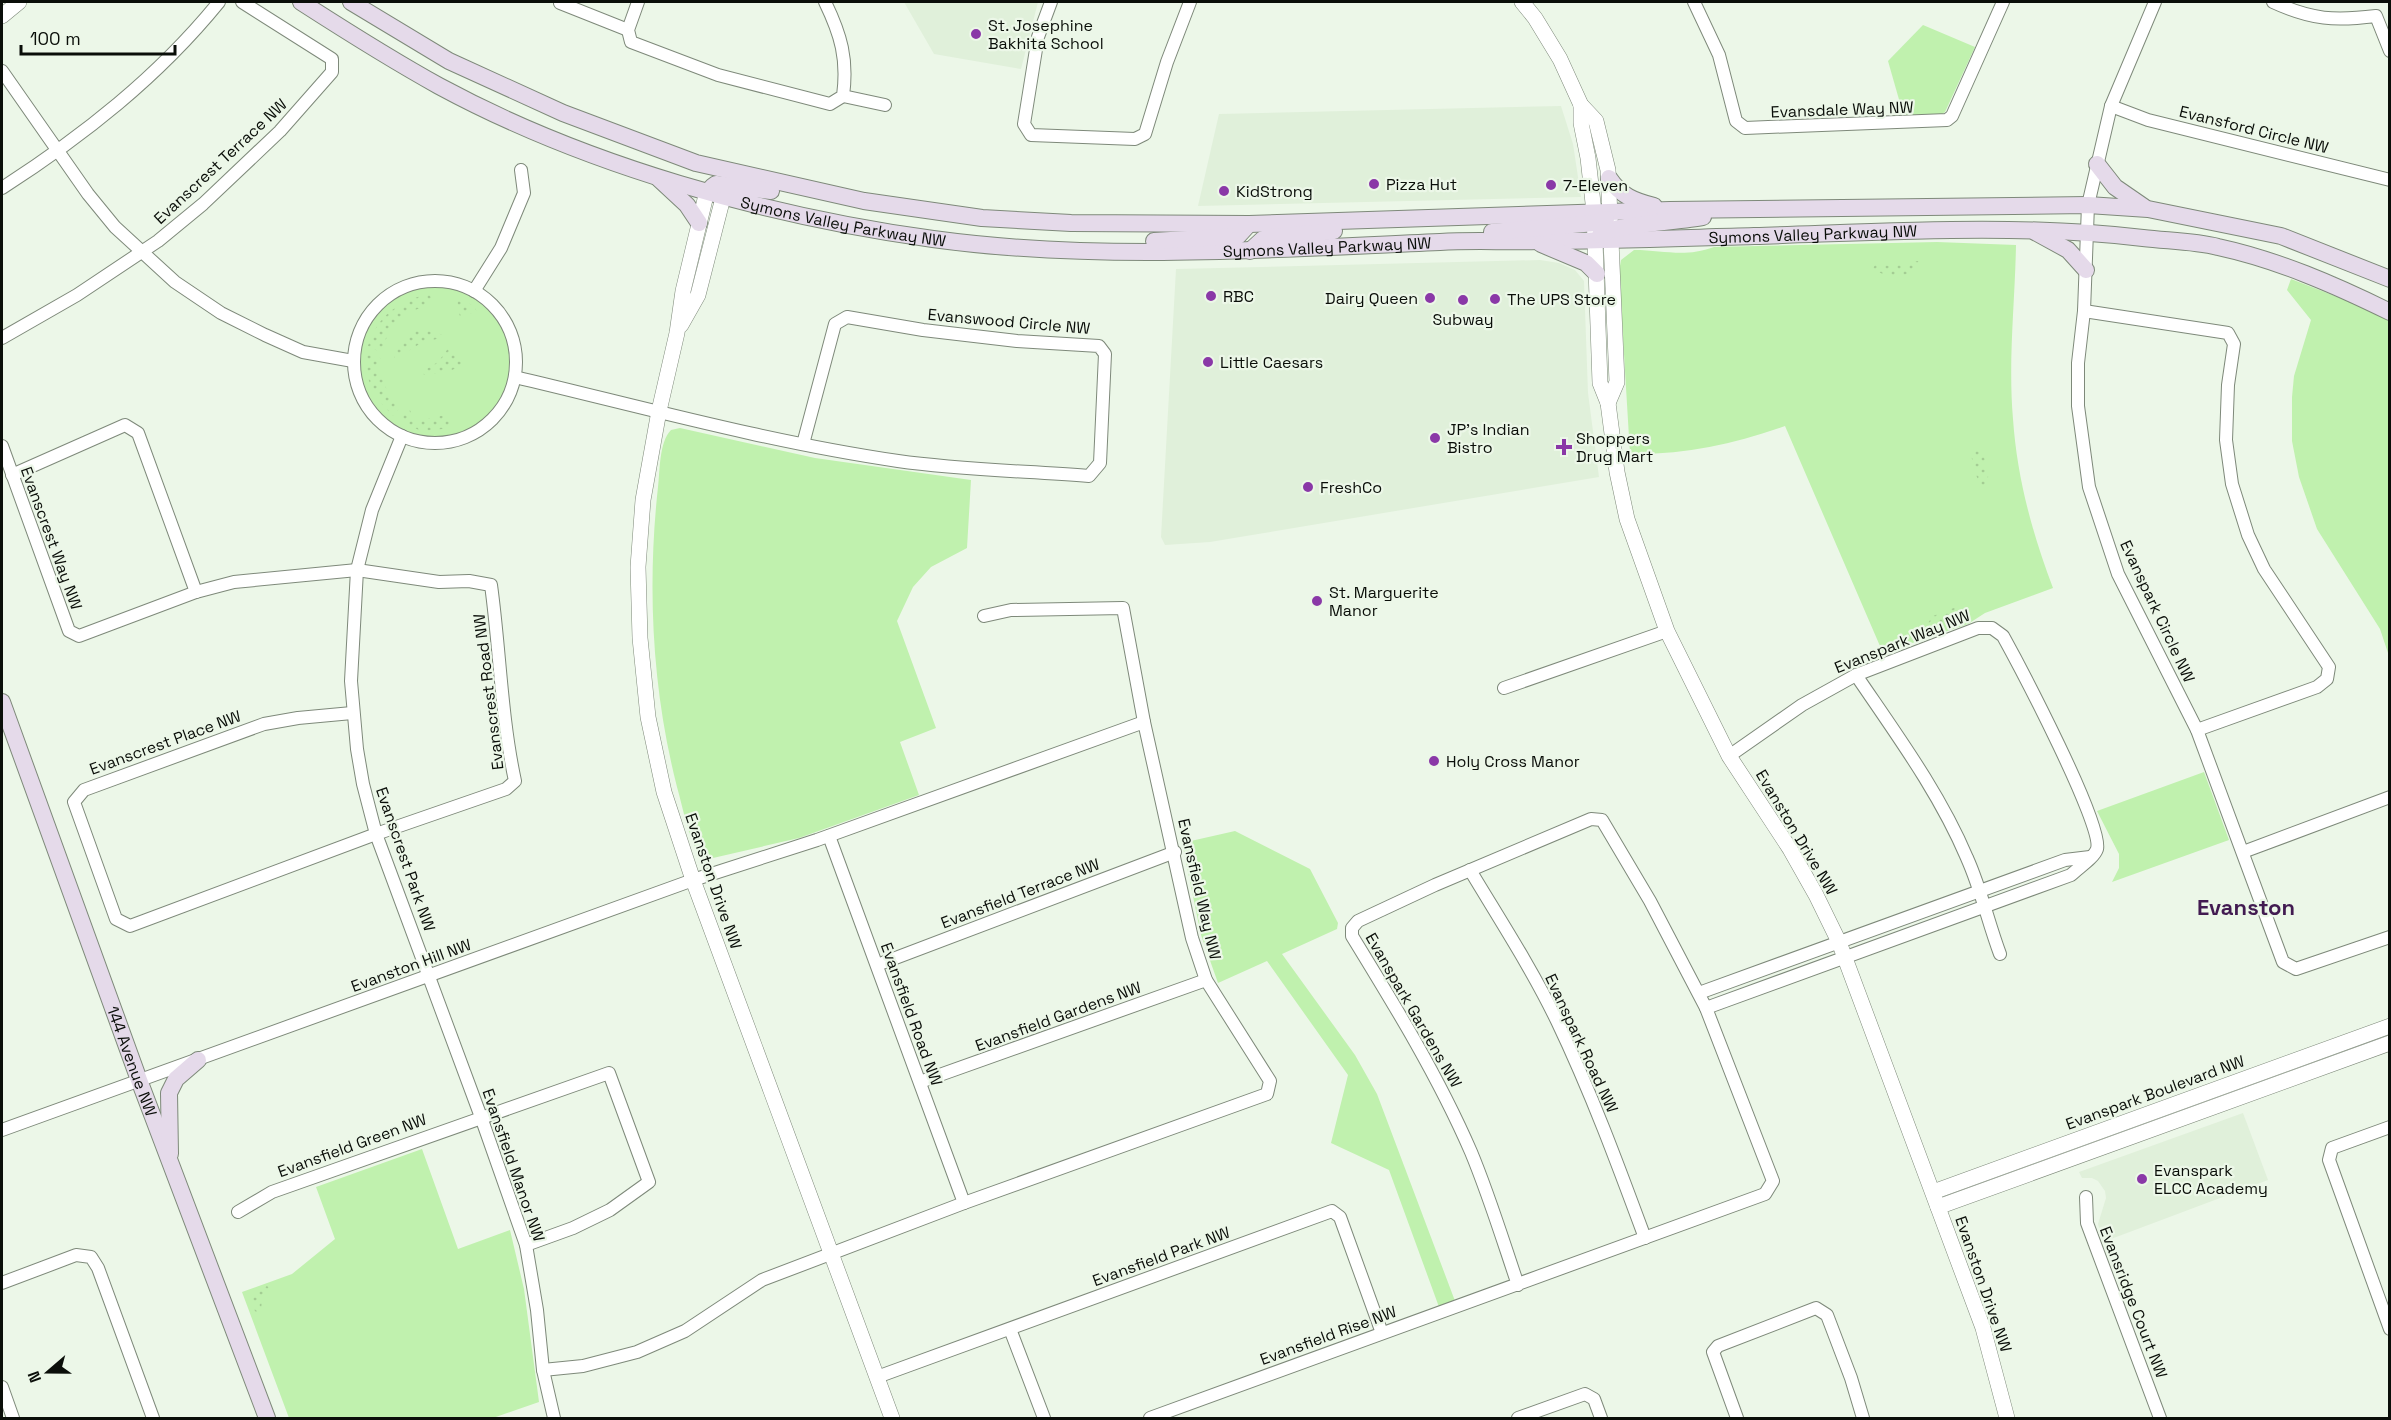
<svg xmlns="http://www.w3.org/2000/svg" width="2391" height="1420" viewBox="0 0 2391 1420" font-family="'Space Grotesk',sans-serif">
<style>
.built{fill:#e0f0da}
.park{fill:#c0f1ae}
.garden{fill:url(#garden-dots)}
.lines{fill:none;stroke-linecap:round;stroke-linejoin:round}
.minor-casing{stroke:#7e897a;stroke-width:14}
.tertiary-casing{stroke:#7e897a;stroke-width:16}
.secondary-casing{stroke:#7e897a;stroke-width:18}
.minor{stroke:#fff;stroke-width:12}
.tertiary{stroke:#fff;stroke-width:15}
.secondary{stroke:#e5daea;stroke-width:16}
.poi-dot{fill:#8a38a7;stroke:#ecf7e8;stroke-width:2}
.labels{text-anchor:middle;stroke-width:4.5;stroke-linejoin:round;paint-order:stroke}
.poi-label{font-size:16px;fill:#0a0e09;stroke:#ecf7e8;text-anchor:start}
.street-label{font-size:16px;fill:#0a0e09;stroke:#ecf7e8}
.district-label{font-size:22px;font-weight:bold;fill:#421b51;stroke:#ecf7e8}
</style>
<defs>
<pattern id="garden-dots" width="8" height="8" patternUnits="userSpaceOnUse" patternTransform="scale(1.5)"><rect width="8" height="8" fill="#c0f1ae"/><path d="M2 2h.1M6 6h.1" fill="none" stroke="#a4cd94" stroke-width="1.8" stroke-linecap="round"/></pattern>
</defs>
<rect width="100%" height="100%" fill="#ecf7e8"/>
<g class="built">
<polygon points="904,2 1038,2 1021,69 934,54"/>
<polygon points="1561,106 1573,144 1581,197 1198,206 1219,114"/>
<polygon points="1540,260 1559,263 1575,270 1584,281 1588,393 1599,477 1246,536 1210,542 1165,545 1161,537 1176,269"/>
<polygon points="2243,1113 2268,1180 2103,1242 2098,1224 2106,1198 2105,1191 2098,1181 2092,1178 2082,1178 2079,1172"/>
</g>
<g class="park">
<polygon points="1923,25 1975,47 1945,112 1942,114 1904,117 1888,61"/>
<path d="M1937,242L2016,245C2015,302 2008,361 2013,419C2017,477 2032,533 2053,588L1985,613L1968,624L1883,653L1785,426C1734,444 1684,455 1630,454L1619,271L1621,260L1634,250C1664,250 1684,258 1714,247Z"/>
<polygon points="2291,279 2348,301 2389,321 2389,656 2380,629 2317,529 2299,477 2292,441 2292,397 2294,376 2311,320 2287,290"/>
<circle cx="435" cy="363" r="76"/>
<path d="M680,428L815,458L971,480L967,548L931,567L913,587L897,621L936,728L900,742L919,795L799,838L713,858H707L697,852C687,832 683,808 677,787C652,689 647,587 658,487C660,471 659,442 671,430Z"/>
<polygon points="2204,772 2229,840 2112,882 2119,868 2119,854 2097,811"/>
<polygon points="1235,831 1310,869 1338,923 1337,929 1282,954 1355,1055 1377,1094 1455,1301 1439,1307 1389,1170 1331,1143 1348,1075 1267,961 1218,983 1201,935 1182,843"/>
<polygon points="422,1149 458,1249 510,1230 524,1289 539,1402 493,1418 289,1418 242,1292 292,1274 335,1239 316,1187"/>
</g>
<g class="garden">
<path d="M1918,261L1920,264C1908,279 1887,280 1873,268L1876,264L1892,266Z"/>
<path d="M429,294L432,299C427,309 412,309 403,315C389,325 388,338 380,352L368,346C377,316 400,300 429,294Z"/>
<polygon points="458,298 474,306 477,312 460,316 457,308"/>
<path d="M421,329L448,336L421,343L394,360C397,344 405,332 421,329Z"/>
<polygon points="450,346 462,361 462,365 448,372 424,375 423,371 438,362"/>
<polygon points="367,349 384,361 366,373 365,360"/>
<polygon points="378,369 390,397 401,406 393,416 374,395 367,375"/>
<polygon points="408,406 419,430 396,419"/>
<polygon points="446,415 454,420 453,425 442,429 422,431 420,420"/>
<path d="M1977,447C1986,454 1992,479 1985,489C1977,484 1972,463 1971,452Z"/>
<polygon points="1959,606 1970,609 1970,612 1933,626 1928,623 1933,616"/>
<polygon points="267,1286 270,1289 262,1297 261,1312 256,1312 251,1306 252,1295"/>
</g>
<g class="lines">
<g class="minor-casing">
<g id="minor">
<path d="M638,2L628,30L631,42L718,75L830,104L843,96C848,59 841,35 825,2"/>
<polyline points="1051,2 1038,37 1024,124 1031,135 1135,139 1145,134 1167,62 1190,2"/>
<polyline points="1694,2 1719,55 1736,121 1745,128 1947,120 1952,116 2003,2"/>
<polyline points="2155,2 2111,106 2088,205 2084,311 2078,363 2078,406 2084,450 2089,487 2118,574 2197,730 2283,962 2296,969 2390,937"/>
<path d="M2273,2C2312,20 2335,21 2376,16L2390,51"/>
<polyline points="560,3 628,30"/>
<polyline points="2,71 88,194 115,227 175,282 221,313 265,335 303,352 353,361"/>
<polyline points="843,96 885,105"/>
<polyline points="2111,106 2148,120 2390,180"/>
<path d="M2,188C83,136 158,77 219,2"/>
<circle cx="435" cy="362" r="81"/>
<polyline points="474,291 501,248 524,193 521,170"/>
<polyline points="2084,311 2228,333 2234,344 2228,385 2226,440 2232,484 2248,535 2264,569 2329,667 2327,679 2317,687 2197,730"/>
<polyline points="2,338 77,295 158,241 203,204 280,131 332,72 332,59 242,2"/>
<path d="M515,377C642,407 768,442 898,461C961,470 1026,471 1089,476L1100,463L1105,354L1099,346L1017,341L923,330L847,317L835,324L803,444"/>
<polyline points="402,436 372,510 357,570 351,681 357,749 363,784 376,834 481,1117 526,1245 537,1310 543,1370 554,1418"/>
<path d="M2,446L69,631L79,636L196,592L234,582L357,570L439,582L469,581L491,585C500,650 501,716 515,781L506,789L376,834L130,926L116,919L74,802L84,790L264,724L298,718L352,713"/>
<polyline points="12,475 125,425 138,433 196,592"/>
<polyline points="984,616 1011,610 1123,608 1144,722"/>
<path d="M1856,675C1896,734 1939,792 1967,858C1981,889 1988,922 2000,954"/>
<polyline points="1504,688 1667,631"/>
<polyline points="829,836 964,1203"/>
<polyline points="2243,852 2390,797"/>
<path d="M1470,870C1500,920 1532,969 1557,1021C1591,1092 1618,1165 1645,1238"/>
<polyline points="877,965 1175,852"/>
<polyline points="1699,993 2065,860 2090,857"/>
<path d="M1706,1008L2071,875C2078,868 2094,858 2097,849C2104,826 2019,665 2003,636L1992,628H1978L1856,675L1802,705L1729,756"/>
<polyline points="920,1082 1206,980"/>
<polyline points="2390,1127 2332,1148 2329,1160 2390,1329"/>
<polyline points="2,1130 693,880 817,840 1144,722 1192,938 1206,980 1270,1081 1267,1094 964,1203 762,1280 685,1331 637,1352 583,1366 543,1370"/>
<polyline points="2086,1197 2087,1223 2160,1418"/>
<polyline points="238,1212 272,1192 609,1073 649,1182 610,1210 573,1228 526,1245"/>
<polyline points="2,1283 76,1255 91,1257 98,1268 153,1418"/>
<polyline points="1010,1329 1044,1418"/>
<polyline points="877,1377 1332,1211 1340,1217 1382,1333"/>
<polyline points="2,1387 13,1418"/>
<path d="M1150,1418L1765,1194L1773,1181L1706,1008L1650,901L1602,820L1591,819L1435,885L1358,921L1352,928V936C1395,1006 1438,1076 1471,1152C1489,1195 1503,1241 1518,1285"/>
<polyline points="1518,1418 1585,1394 1594,1399 1601,1418"/>
<polyline points="1737,1418 1713,1352 1718,1346 1816,1308 1827,1315 1851,1378 1863,1418"/>
</g>
</g>
<g class="tertiary-casing">
<g id="tertiary">
<polyline points="1522,2 1535,18 1560,59 1581,105 1596,121 1608,170 1617,382 1608,403"/>
<polyline points="2,16 19,2"/>
<polyline points="1581,105 1581,123 1588,158 1594,212 1600,383 1608,403 1617,472 1627,519 1667,631 1729,756 1790,849 1816,895 1839,942 1983,1328 2007,1418"/>
<polyline points="707,191 683,291 677,333 659,411 643,500 638,567 640,638 648,717 664,792 693,880 892,1418"/>
<polyline points="681,325 698,295 726,186"/>
<polyline points="1933,1192 2390,1026"/>
<polyline points="1938,1207 2390,1043"/>
</g>
</g>
<g class="secondary-casing">
<g id="secondary">
<path id="s1" d="M301,2C346,31 392,60 439,86C587,166 767,216 933,239C1101,262 1272,249 1440,242C1473,240 1505,242 1538,241C1610,241 1682,238 1754,236C1884,232 2014,223 2143,238C2168,241 2194,241 2218,247C2278,260 2335,285 2390,312"/>
<polyline points="351,2 449,61 563,113 696,163 864,201 982,218 1071,223 1249,224 1670,210 2088,205 2148,209 2281,236 2390,279"/>
<polyline points="2097,164 2115,187 2144,207"/>
<path d="M1609,178C1621,196 1634,201 1654,206"/>
<polyline points="659,179 687,205 699,223"/>
<polyline points="712,187 716,184 771,191"/>
<polyline points="1492,232 1595,223 1606,219"/>
<polyline points="2035,232 2068,250 2086,270"/>
<path d="M1600,235C1613,224 1680,222 1703,217"/>
<polyline points="1154,241 1238,236 1249,224"/>
<polyline points="1541,244 1586,263 1597,274"/>
<polyline points="1250,251 1263,239 1272,237 1334,231"/>
<path id="s2" d="M2,702L139,1080L267,1418"/>
<polyline points="170,1154 169,1093 176,1079 198,1060"/>
</g>
</g>
<use href="#minor" class="minor"/>
<use href="#tertiary" class="tertiary"/>
<use href="#secondary" class="secondary"/>
</g>
<g class="poi-dot">
<circle cx="976" cy="34" r="6"/>
<circle cx="1374" cy="184" r="6"/>
<circle cx="1551" cy="185" r="6"/>
<circle cx="1224" cy="191" r="6"/>
<circle cx="1211" cy="296" r="6"/>
<circle cx="1430" cy="298" r="6"/>
<circle cx="1495" cy="299" r="6"/>
<circle cx="1463" cy="300" r="6"/>
<circle cx="1208" cy="362" r="6"/>
<circle cx="1435" cy="438" r="6"/>
<path d="M1561 438h6v6h6v6h-6v6h-6v-6h-6v-6h6z"/>
<circle cx="1308" cy="487" r="6"/>
<circle cx="1317" cy="601" r="6"/>
<circle cx="1434" cy="761" r="6"/>
<circle cx="2142" cy="1179" r="6"/>
</g>
<g class="labels">
<g class="poi-label">
<text x="988" y="31">St. Josephine<tspan x="988" dy="18">Bakhita School</tspan></text>
<text x="1386" y="190">Pizza Hut</text>
<text x="1563" y="191">7-Eleven</text>
<text x="1236" y="197">KidStrong</text>
<text x="1223" y="302">RBC</text>
<text x="1418" y="304" text-anchor="end">Dairy Queen</text>
<text x="1507" y="305">The UPS Store</text>
<text x="1463" y="325" text-anchor="middle">Subway</text>
<text x="1220" y="368">Little Caesars</text>
<text x="1447" y="435">JP's Indian<tspan x="1447" dy="18">Bistro</tspan></text>
<text x="1576" y="444">Shoppers<tspan x="1576" dy="18">Drug Mart</tspan></text>
<text x="1320" y="493">FreshCo</text>
<text x="1329" y="598">St. Marguerite<tspan x="1329" dy="18">Manor</tspan></text>
<text x="1446" y="767">Holy Cross Manor</text>
<text x="2154" y="1176">Evanspark<tspan x="2154" dy="18">ELCC Academy</tspan></text>
</g>
<g class="street-label">
<text transform="translate(1842 109) rotate(-2)" y="6">Evansdale Way NW</text>
<text transform="translate(2254 129) rotate(14)" y="6">Evansford Circle NW</text>
<text transform="translate(220 161) rotate(-43)" y="6">Evanscrest Terrace NW</text>
<text dy="6" stroke="none"><textPath href="#s1" startOffset="590">Symons Valley Parkway NW</textPath></text>
<text dy="6" stroke="none"><textPath href="#s1" startOffset="1562">Symons Valley Parkway NW</textPath></text>
<text dy="6" stroke="none"><textPath href="#s1" startOffset="1076">Symons Valley Parkway NW</textPath></text>
<text transform="translate(1009 321) rotate(5)" y="6">Evanswood Circle NW</text>
<text transform="translate(52 538) rotate(70)" y="6">Evanscrest Way NW</text>
<text transform="translate(2158 611) rotate(65)" y="6">Evanspark Circle NW</text>
<text transform="translate(1902 641) rotate(-22)" y="6">Evanspark Way NW</text>
<text transform="translate(488 692) rotate(-97)" y="6">Evanscrest Road NW</text>
<text transform="translate(165 742) rotate(-20)" y="6">Evanscrest Place NW</text>
<text transform="translate(1797 832) rotate(59)" y="6">Evanston Drive NW</text>
<text transform="translate(406 859) rotate(71)" y="6">Evanscrest Park NW</text>
<text transform="translate(714 881) rotate(71)" y="6">Evanston Drive NW</text>
<text transform="translate(1200 889) rotate(77)" y="6">Evansfield Way NW</text>
<text transform="translate(1020 893) rotate(-21)" y="6">Evansfield Terrace NW</text>
<text transform="translate(411 965) rotate(-20)" y="6">Evanston Hill NW</text>
<text transform="translate(1414 1010) rotate(60)" y="6">Evanspark Gardens NW</text>
<text transform="translate(912 1014) rotate(70)" y="6">Evansfield Road NW</text>
<text transform="translate(1058 1016) rotate(-20)" y="6">Evansfield Gardens NW</text>
<text transform="translate(1582 1043) rotate(65)" y="6">Evanspark Road NW</text>
<text dy="6" stroke="none"><textPath href="#s2" startOffset="382">144 Avenue NW</textPath></text>
<text transform="translate(2155 1092) rotate(-20)" y="6">Evanspark Boulevard NW</text>
<text transform="translate(352 1145) rotate(-20)" y="6">Evansfield Green NW</text>
<text transform="translate(514 1165) rotate(71)" y="6">Evansfield Manor NW</text>
<text transform="translate(1161 1256) rotate(-20)" y="6">Evansfield Park NW</text>
<text transform="translate(1984 1284) rotate(71)" y="6">Evanston Drive NW</text>
<text transform="translate(2134 1302) rotate(69)" y="6">Evansridge Court NW</text>
<text transform="translate(1328 1335) rotate(-20)" y="6">Evansfield Rise NW</text>
</g>
<g class="district-label">
<text x="2246" y="915">Evanston</text>
</g>
</g>
<rect width="2391" height="1420" fill="none" stroke="#0a0e09" stroke-width="6"/>
<g transform="translate(48 1372) rotate(250)" stroke="#ecf7e8" stroke-width="4.5" paint-order="stroke">
<path d="M0-4.5L10 22L0 15L-10 22Z" fill="#0a0e09"/>
<text y="-9" font-size="16" font-weight="bold" text-anchor="middle" fill="#0a0e09">N</text>
</g>
<path d="M21 45v9h154v-9" fill="none" stroke="#0a0e09" stroke-width="3"/>
<text x="30" y="45" font-size="18" fill="#0a0e09" stroke="#ecf7e8" stroke-width="4.5" paint-order="stroke">100 m</text>
</svg>
